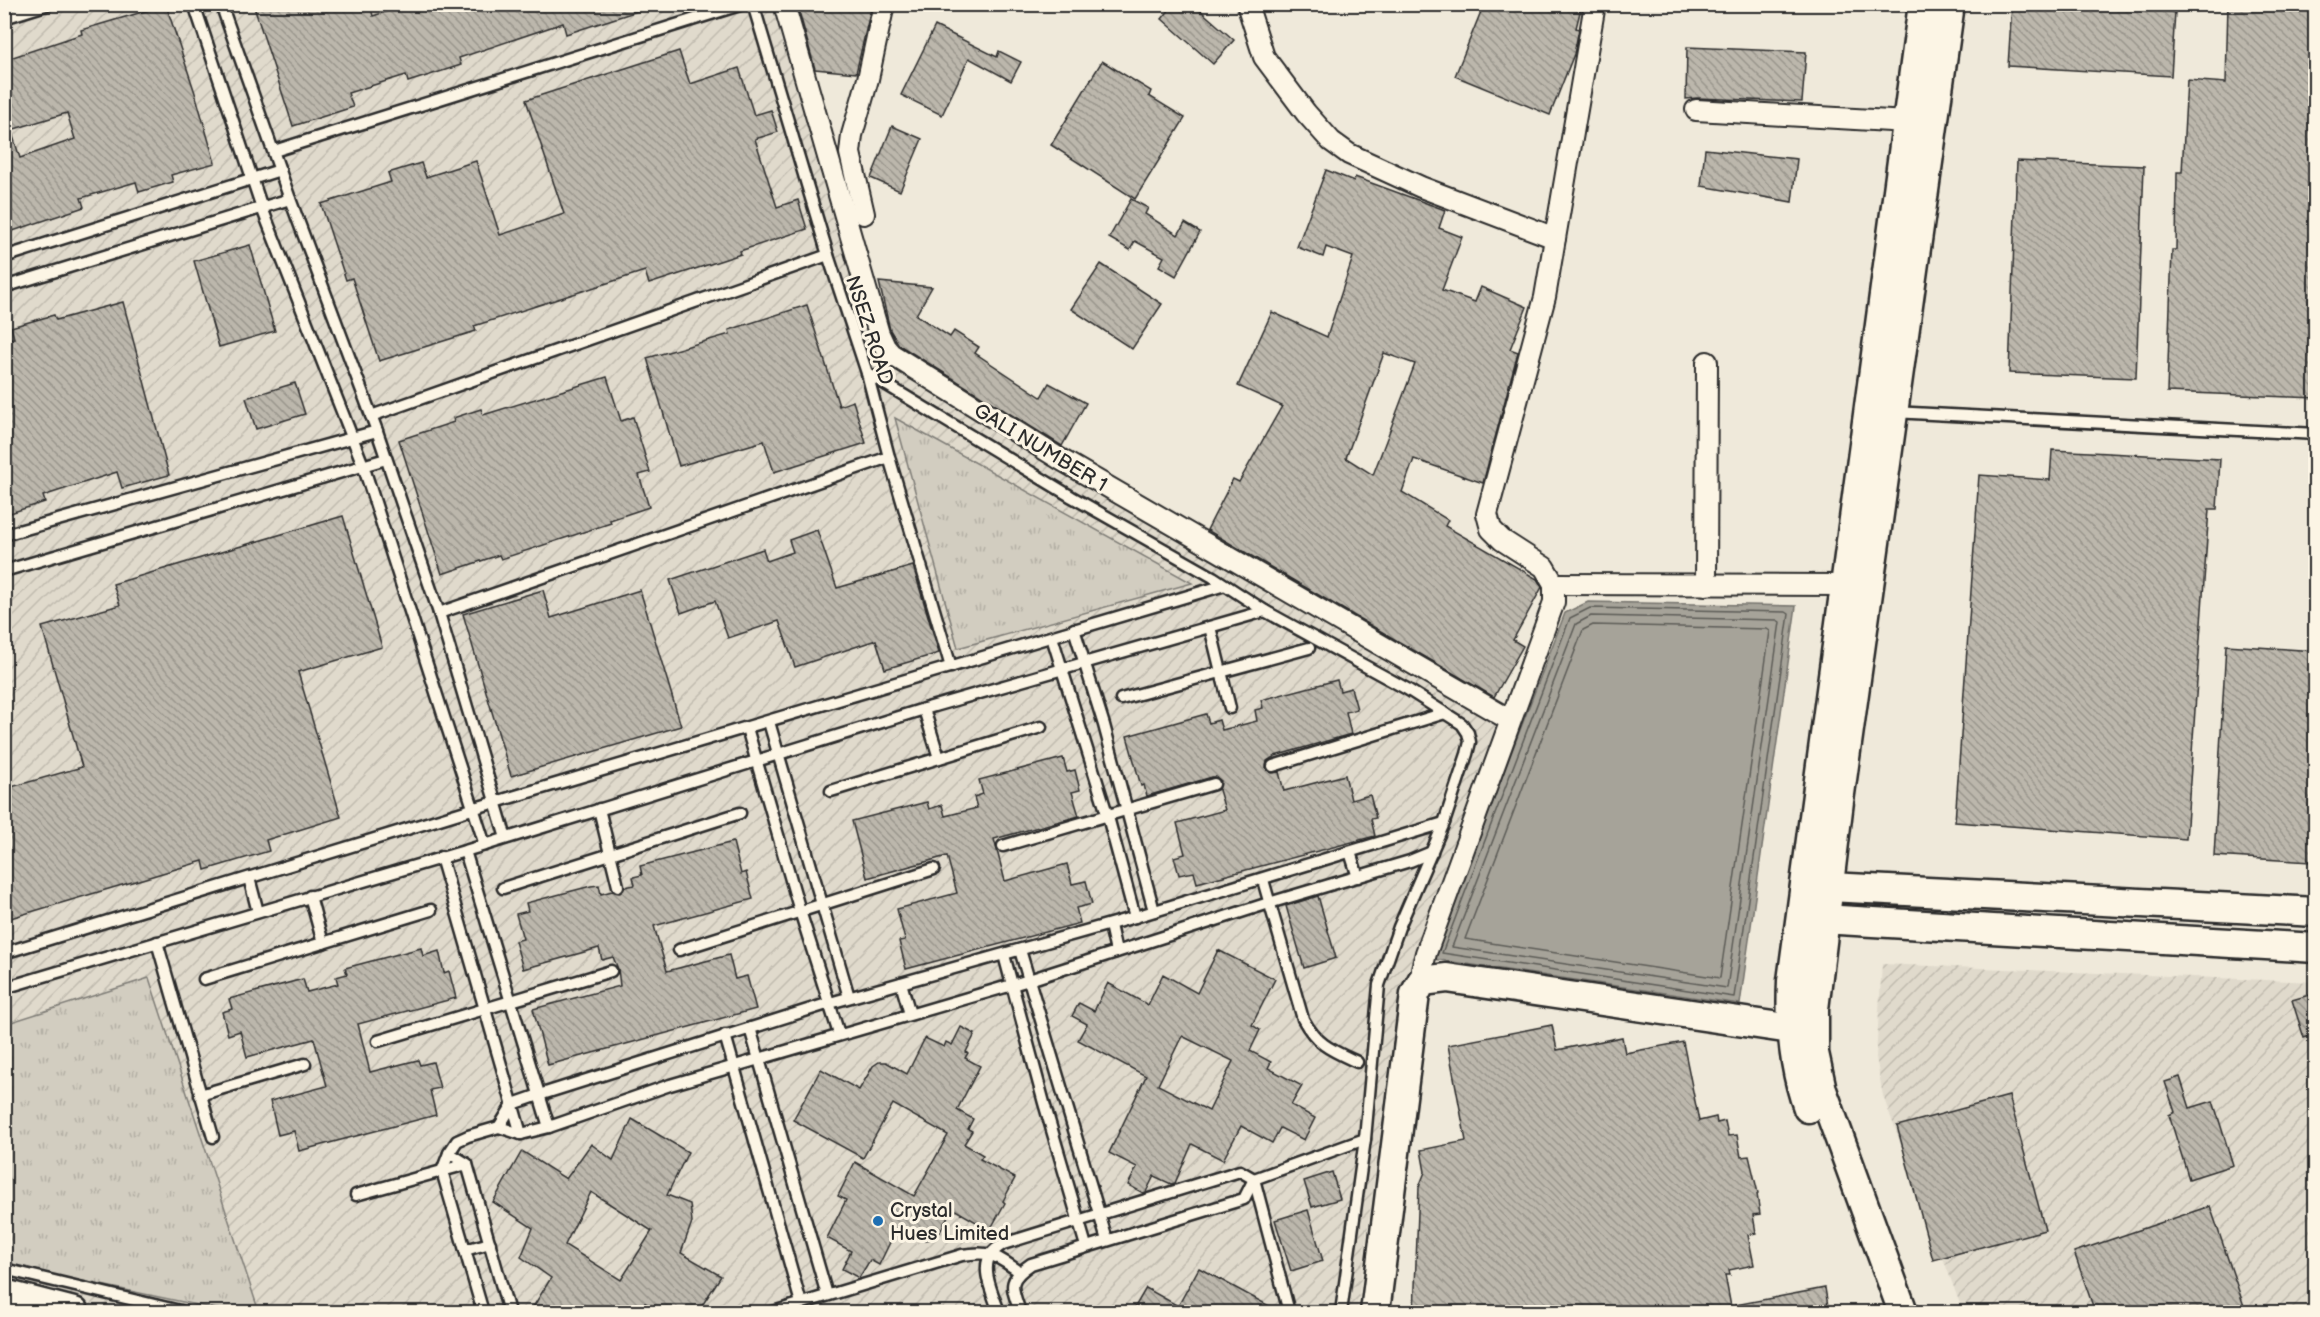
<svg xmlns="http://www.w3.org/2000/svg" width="2320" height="1317" viewBox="0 0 2320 1317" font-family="'Balsamiq Sans',sans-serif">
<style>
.industrial{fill:url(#industrial-furrows)}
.grass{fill:url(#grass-tufts);stroke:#7e7c76;stroke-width:1.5}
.water{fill:#a6a399;stroke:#75736d;stroke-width:1.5}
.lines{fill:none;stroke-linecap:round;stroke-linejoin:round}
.shore{stroke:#5c5b57;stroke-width:1.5}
.building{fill:url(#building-back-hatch);stroke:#2b2b2b;stroke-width:1.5;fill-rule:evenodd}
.lane-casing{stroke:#2b2b2b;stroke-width:15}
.street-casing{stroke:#2b2b2b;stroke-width:24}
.secondary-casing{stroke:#2b2b2b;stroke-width:33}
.lane{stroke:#fcf5e5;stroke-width:10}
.street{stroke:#fcf5e5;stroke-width:20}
.secondary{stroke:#fcf5e5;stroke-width:28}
.poi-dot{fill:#1f6fb2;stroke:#fcf5e5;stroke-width:2}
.labels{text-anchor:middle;stroke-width:6;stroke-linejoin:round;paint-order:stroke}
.street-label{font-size:20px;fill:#2b2b2b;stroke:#fcf5e5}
.poi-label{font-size:20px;fill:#2b2b2b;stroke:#fcf5e5;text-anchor:start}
</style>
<defs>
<pattern id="industrial-furrows" width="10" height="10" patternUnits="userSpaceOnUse" patternTransform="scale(1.5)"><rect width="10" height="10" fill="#e0dacc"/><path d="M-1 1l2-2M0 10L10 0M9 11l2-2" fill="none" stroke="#c0bbaf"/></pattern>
<pattern id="grass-tufts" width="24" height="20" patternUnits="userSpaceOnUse" patternTransform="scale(1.5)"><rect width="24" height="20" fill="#d2cdc0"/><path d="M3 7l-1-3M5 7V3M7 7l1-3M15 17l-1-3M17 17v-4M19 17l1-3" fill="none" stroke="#b4b0a5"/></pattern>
<pattern id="building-back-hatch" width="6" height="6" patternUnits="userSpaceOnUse" patternTransform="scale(1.5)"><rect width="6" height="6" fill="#bcb7ac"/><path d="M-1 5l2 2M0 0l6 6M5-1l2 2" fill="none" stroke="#99958c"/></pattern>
</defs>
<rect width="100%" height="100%" fill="#efe9da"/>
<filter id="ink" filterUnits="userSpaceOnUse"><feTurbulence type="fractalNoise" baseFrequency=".0167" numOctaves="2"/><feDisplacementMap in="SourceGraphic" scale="12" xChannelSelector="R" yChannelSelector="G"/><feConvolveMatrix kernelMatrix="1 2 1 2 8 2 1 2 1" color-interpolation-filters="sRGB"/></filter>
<g filter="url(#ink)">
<g class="industrial">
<polygon points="5,5 775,5 883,358 1505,717 1391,1049 1357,1312 48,1312 5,1303"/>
<polygon points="1882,964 2315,982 2315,1312 1963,1312 1883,1096 1876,1057"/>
</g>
<g class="grass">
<polygon points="895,418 1192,583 958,648"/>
<polygon points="149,978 259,1312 231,1312 5,1265 5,1024"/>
</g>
<polygon class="water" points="1588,602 1796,606 1740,1004 1432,959 1565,613"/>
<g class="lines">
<g class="shore">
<polygon points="1590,608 1786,612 1789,614 1734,997 1442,953 1570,618"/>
<polygon points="1591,616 1777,620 1780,622 1727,988 1452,947 1576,624"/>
<polygon points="1593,625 1767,629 1770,631 1720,978 1465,939 1583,630"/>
</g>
</g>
<g class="building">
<polygon points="253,4 370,4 373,16 409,4 649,4 650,7 566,34 563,23 459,58 461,65 408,82 406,75 348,93 353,107 293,126"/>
<polygon points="797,4 872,4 856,73 815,69"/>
<polygon points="1174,4 1193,4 1234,40 1213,64 1162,19"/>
<polygon points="1484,4 1582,4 1576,28 1579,29 1574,54 1550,115 1455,76"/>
<polygon points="2012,4 2049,4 2175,12 2171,76 2008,66"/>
<polygon points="2228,4 2316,4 2316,398 2167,392 2172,250 2176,250 2177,172 2182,172 2187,80 2226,83"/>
<path d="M166,5L195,93L215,163L171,175L173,182L139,192L136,182L81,198L84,207L4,234V60L82,34L81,30ZM67,113L75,139L20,158L11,130Z"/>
<polygon points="935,26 997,57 999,51 1021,62 1011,81 969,58 942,115 901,95"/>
<polygon points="1687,47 1806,52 1802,102 1697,98 1686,99"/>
<polygon points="679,51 690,84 739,68 754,115 771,110 778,132 755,139 777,207 798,200 807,229 740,251 741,254 649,284 645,271 474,326 476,331 379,361 352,278 346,280 321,204 391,182 388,173 421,163 426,177 476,161 500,235 564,214 526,100"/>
<polygon points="1102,61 1151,91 1149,96 1185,118 1135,199 1051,145"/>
<polygon points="892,126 922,139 900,191 871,178"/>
<polygon points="1705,149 1797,159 1792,202 1701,186"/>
<polygon points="2017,161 2144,166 2136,378 2009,373"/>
<path d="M1326,170L1354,181L1355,177L1445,210L1439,228L1462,237L1442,290L1475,302L1481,287L1527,307L1510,349L1518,352L1483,483L1414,459L1402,492L1448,520L1445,526L1537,579L1542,587L1513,640L1523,646L1494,697L1207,530L1233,479L1239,482L1282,406L1238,386L1272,312L1327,337L1353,257L1326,247L1323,257L1297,247ZM1384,353L1415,364L1373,475L1346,458Z"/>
<polygon points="1131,199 1148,208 1145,214 1178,235 1185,223 1200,232 1176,276 1159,266 1164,257 1135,241 1130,250 1109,238"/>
<polygon points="250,245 275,331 219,347 194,261"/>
<polygon points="1101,264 1162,304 1132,349 1071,309"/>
<polygon points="879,282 932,287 916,315 950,337 954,331 979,347 975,353 1041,397 1049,383 1086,403 1062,446 899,345 890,330"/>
<polygon points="123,302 169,475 122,488 117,472 43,496 45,502 4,515 4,339 14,338 11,327 54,315 56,320"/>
<polygon points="807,305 839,406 853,401 866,443 774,472 764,441 679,466 647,358 730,334 729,330"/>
<polygon points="607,377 621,421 633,417 650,472 639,475 649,507 610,520 611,523 501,559 499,555 442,574 399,440 454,422 453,418 481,409 483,415"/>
<polygon points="295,383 305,414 256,429 246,398"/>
<polygon points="2052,450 2220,459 2217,509 2209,509 2186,839 1955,822 1979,475 2050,480"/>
<polygon points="343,516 382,647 298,672 341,817 266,840 269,851 205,870 203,861 4,920 4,789 82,767 42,627 120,605 113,584"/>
<polygon points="817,530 837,588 913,566 939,653 885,669 876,640 795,667 779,621 728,638 715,601 681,613 670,580 763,549 767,561 793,552 789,540"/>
<polygon points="543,590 551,618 640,590 681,726 511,776 463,614"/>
<polygon points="2226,645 2316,651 2316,793 2311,862 2214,856"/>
<polygon points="1337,680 1340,691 1351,688 1357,709 1346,712 1351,734 1275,756 1267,761 1266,768 1271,773 1279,772 1284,791 1345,775 1351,800 1370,795 1376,818 1371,819 1375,836 1197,883 1194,872 1179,875 1174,857 1185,854 1177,823 1225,810 1219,790 1221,781 1216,777 1212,777 1147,796 1144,785 1141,786 1127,736 1206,714 1209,723 1219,720 1222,730 1257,721 1255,710 1263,708 1261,700"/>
<polygon points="1063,758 1067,772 1075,770 1080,790 1072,792 1079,816 994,839 1005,881 1067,864 1072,884 1086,881 1092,904 1076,908 1080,923 906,969 899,941 905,940 897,909 957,893 947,856 867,878 852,821 927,802 929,809 942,805 945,816 977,808 974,797 983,794 979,780"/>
<polygon points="733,842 741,874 746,872 753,899 654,926 667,971 729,955 735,979 747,976 756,1009 548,1065 533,1009 620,986 618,969 613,957 602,960 599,948 523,969 515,941 523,939 516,914 528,911 526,903 591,886 599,885 601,894 612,891 620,893 625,887 635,885 633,877 642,875 640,866"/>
<polygon points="1318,896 1336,958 1304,968 1286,906"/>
<polygon points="421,948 423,956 439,951 444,973 449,971 456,998 358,1024 370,1072 418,1060 420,1065 433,1062 440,1088 430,1090 436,1115 299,1151 294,1131 278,1135 270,1101 327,1086 314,1039 247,1057 240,1031 228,1035 222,1012 232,1009 229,999 303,979 307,992 338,984 336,977 347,974 345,968"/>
<path d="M1218,950L1275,979L1252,1025L1260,1030L1250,1051L1271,1062L1268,1068L1302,1086L1291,1105L1315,1118L1304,1140L1280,1128L1272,1143L1241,1126L1223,1160L1192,1144L1175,1183L1171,1184L1154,1176L1146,1192L1143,1193L1128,1185L1137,1167L1109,1153L1146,1076L1078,1040L1087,1024L1072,1016L1079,1003L1094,1011L1108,983L1148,1005L1163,974L1197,993ZM1182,1036L1233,1061L1209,1111L1158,1085Z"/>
<polygon points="2316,993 2316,1034 2304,1038 2292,1000"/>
<polygon points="1552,1025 1557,1050 1622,1037 1625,1053 1683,1042 1699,1121 1716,1117 1717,1123 1725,1121 1728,1136 1737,1135 1741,1157 1749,1156 1758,1193 1757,1194 1760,1214 1753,1215 1756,1233 1748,1235 1754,1265 1729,1270 1730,1275 1725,1275 1732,1312 1414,1312 1419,1187 1425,1172 1421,1150 1466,1141 1448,1045"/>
<polygon points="961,1027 975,1034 966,1052 968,1053 965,1058 980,1066 957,1110 973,1119 968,1129 972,1131 964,1144 983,1155 980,1159 1015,1178 1003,1201 1005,1203 990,1230 952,1208 939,1234 933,1239 924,1240 898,1226 879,1265 870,1260 859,1278 842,1269 851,1251 827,1238 846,1200 838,1196 855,1162 914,1196 948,1135 893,1104 863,1158 793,1120 821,1069 859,1090 873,1066 879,1062 886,1062 907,1074 925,1038 944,1047 946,1042 952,1045"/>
<polygon points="2180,1077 2190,1108 2213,1101 2233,1165 2189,1179 2169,1115 2175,1112 2165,1082"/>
<polygon points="2009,1096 2045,1230 1933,1260 1897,1126"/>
<path d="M632,1119L688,1152L667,1195L690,1204L692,1222L681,1253L721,1276L698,1312H665L645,1303L638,1312H613L604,1307L600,1312H530L551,1278L521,1257L533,1228L493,1202L522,1151L566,1179L591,1144L613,1160ZM591,1192L652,1231L621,1280L565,1245Z"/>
<polygon points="1332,1172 1340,1199 1312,1207 1304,1181"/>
<polygon points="2210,1206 2246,1312 2095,1312 2074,1252"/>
<polygon points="1308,1210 1323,1261 1291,1271 1275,1220"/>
<polygon points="1199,1268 1280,1312 1132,1312 1146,1288 1178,1306"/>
<polygon points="1825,1288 1829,1312 1736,1312 1735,1305"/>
</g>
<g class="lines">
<g class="lane-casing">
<g id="lane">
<polyline points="194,4 262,208 363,465 485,845"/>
<polyline points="221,4 290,199 377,431 439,613 506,838"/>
<polyline points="753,4 828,255 867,373 889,457 951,667"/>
<polyline points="4,18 49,4"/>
<polyline points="274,151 743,4"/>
<polyline points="4,257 280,170"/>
<polyline points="4,287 290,199"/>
<polyline points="867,373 1072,497 1213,577 1265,611 1407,689 1462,724 1468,733 1470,742 1467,754 1444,823 1399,927 1379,985 1365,1139 1341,1312"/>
<polyline points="1893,412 2316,434"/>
<polyline points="371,416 828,255"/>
<polyline points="4,535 377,431"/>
<polyline points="4,571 386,459"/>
<polyline points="439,613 889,457"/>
<polyline points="1210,627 1230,708"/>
<polyline points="1074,629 1104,725 1154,911"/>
<polyline points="1052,637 1108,817 1135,917"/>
<polyline points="1121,699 1309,648"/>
<polyline points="924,709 939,758"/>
<polyline points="769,722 849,997"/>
<polyline points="747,728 800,911 839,1034"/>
<polyline points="1273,766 1445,713"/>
<polyline points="831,791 1041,727"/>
<polyline points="599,809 618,886"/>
<polyline points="1003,846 1214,784"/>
<polyline points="465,851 549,1127"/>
<polyline points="1350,852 1358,877"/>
<polyline points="441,857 521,1134"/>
<polyline points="249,878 258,912"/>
<path d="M1263,880L1303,1019C1317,1045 1331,1050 1357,1062"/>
<polyline points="503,888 740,813"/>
<polyline points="310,896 323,943"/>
<polyline points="1110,925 1116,952"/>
<polyline points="157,942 213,1137"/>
<polyline points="679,950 934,869"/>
<polyline points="1020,950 1107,1240"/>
<polyline points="4,953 472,809 1225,585"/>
<polyline points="1004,955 1044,1103 1086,1246"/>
<polyline points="204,979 431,910"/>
<polyline points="901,983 910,1014"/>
<polyline points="4,988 485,845 924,709 1265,611"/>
<polyline points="750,1028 827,1295"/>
<polyline points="725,1035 801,1303"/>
<polyline points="378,1041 611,971"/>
<polyline points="200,1095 305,1064"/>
<polyline points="499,1127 513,1104 539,1095 830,1003 1135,917 1444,823"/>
<polyline points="449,1153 457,1141 468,1136 499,1127 521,1134 549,1127 670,1085 1029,980 1269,903 1410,861 1432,852"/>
<polyline points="356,1195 467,1164"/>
<polyline points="465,1250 490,1243"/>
<polyline points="4,1269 184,1312"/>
<polyline points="483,1312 442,1171 449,1153 467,1164 509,1312"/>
<path d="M773,1312L962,1255C992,1250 996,1256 1020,1272"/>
<path d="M999,1312C994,1296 979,1268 992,1253C995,1249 1000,1246 1003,1244L1240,1171L1254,1179L1289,1312"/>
<path d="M1020,1312C1012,1287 1006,1281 1031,1264L1244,1199L1254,1179L1365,1139"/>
</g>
</g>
<g class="street-casing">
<g id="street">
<polyline points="784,4 879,334 885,347 891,354 1060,459 1510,720"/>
<polyline points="1247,4 1264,57 1306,113 1331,141 1349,154 1421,187 1555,238"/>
<polyline points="1696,110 1908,122"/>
<polyline points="864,214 850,153 852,135 868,79 884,4"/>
<polyline points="1554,584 1846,585"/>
<polyline points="1706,585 1707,362"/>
<polyline points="1422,981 1422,969 1426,953 1554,602 1554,584 1544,567 1502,540 1491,529 1487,514 1545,297 1595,4"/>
</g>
</g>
<g class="secondary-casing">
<g id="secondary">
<polyline points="1810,886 2316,912"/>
<polyline points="1805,918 2316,948"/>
<path d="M1808,1108C1793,1067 1790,1025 1792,981L1923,4"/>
<polyline points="4,1294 74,1312"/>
<polyline points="1375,1312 1415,994 1422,981 1447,978 1792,1029"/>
<polyline points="1903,1312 1822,1090 1814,1053 1814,1009 1839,801 1950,4"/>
</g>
</g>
<use href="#lane" class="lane"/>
<use href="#street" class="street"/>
<use href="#secondary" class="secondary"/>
</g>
</g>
<circle class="poi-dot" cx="878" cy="1221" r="6"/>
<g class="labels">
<g class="street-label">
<text transform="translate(870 330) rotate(72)" y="7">NSEZ ROAD</text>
<text transform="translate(1041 447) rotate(31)" y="7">GALI NUMBER 1</text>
</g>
<g class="poi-label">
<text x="890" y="1217">Crystal<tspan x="890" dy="23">Hues Limited</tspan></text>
</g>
</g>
<rect width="2320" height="1317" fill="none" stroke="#fcf5e5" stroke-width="24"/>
<rect x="12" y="12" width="2296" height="1293" fill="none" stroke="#2b2b2b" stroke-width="2" filter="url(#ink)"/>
</svg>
